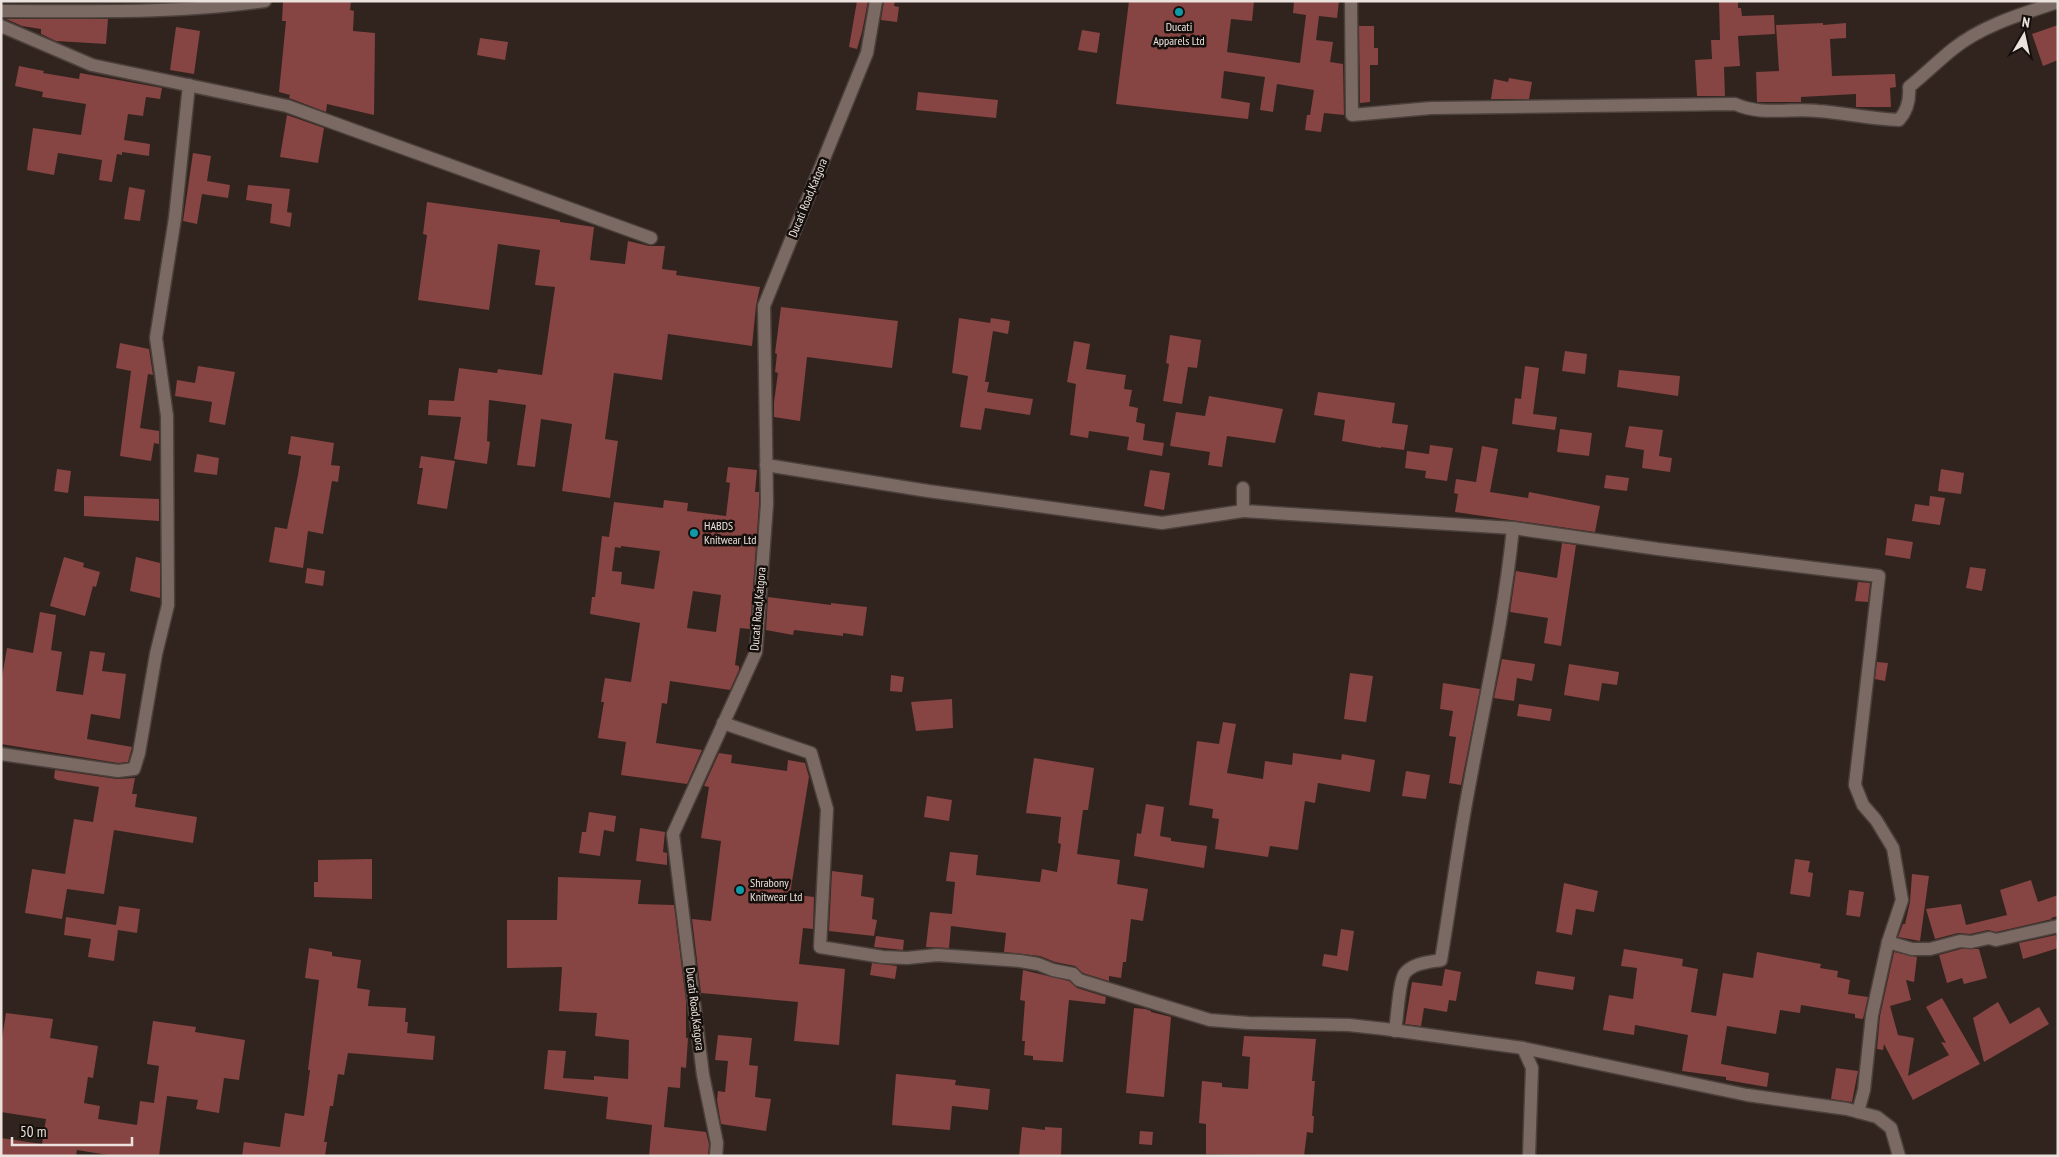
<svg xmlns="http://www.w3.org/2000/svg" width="2059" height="1157" viewBox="0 0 2059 1157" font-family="'PT Sans Narrow',sans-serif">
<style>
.building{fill:#864442;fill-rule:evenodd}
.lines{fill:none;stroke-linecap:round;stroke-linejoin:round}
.minor-casing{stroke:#4b403b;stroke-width:15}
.minor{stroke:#7b6a64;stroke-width:12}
.culture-dot{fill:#0f9aa8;stroke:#150f0c;stroke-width:2}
.labels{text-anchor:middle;stroke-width:5;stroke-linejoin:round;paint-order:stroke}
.poi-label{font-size:12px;fill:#ebe2de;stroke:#150f0c;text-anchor:start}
.street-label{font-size:12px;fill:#ebe2de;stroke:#150f0c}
</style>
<rect width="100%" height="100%" fill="#31241e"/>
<g class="building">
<polygon points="283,1 351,1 350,10 354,11 353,31 375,33 374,115 327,104 326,112 289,98 290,95 279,92 286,21 282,21"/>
<polygon points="857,1 868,1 862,32 857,49 849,47"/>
<polygon points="884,1 895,1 894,6 899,7 897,22 881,20"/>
<polygon points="1129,1 1254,1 1252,21 1231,19 1227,52 1300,63 1306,15 1293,13 1294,1 1339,1 1337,18 1319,16 1316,40 1333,42 1330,62 1343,64 1344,115 1324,113 1321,132 1305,130 1307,115 1310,115 1314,90 1277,84 1273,112 1260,110 1265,77 1224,71 1221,98 1250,103 1248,119 1116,104"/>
<polygon points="1719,1 1738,1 1738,8 1741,8 1742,16 1774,15 1775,34 1738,36 1740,66 1724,67 1725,96 1697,96 1695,60 1712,59 1711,40 1720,40"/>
<polygon points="6,19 108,19 106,44 56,41 41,34 41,29 22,26"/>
<polygon points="1823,23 1823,25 1846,23 1846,38 1830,39 1832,76 1895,74 1896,87 1890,88 1891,107 1856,107 1856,94 1801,97 1801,102 1757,102 1756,72 1779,71 1776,25"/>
<polygon points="2058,25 2058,60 2043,66 2032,34"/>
<polygon points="1359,26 1374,26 1374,48 1378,48 1378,65 1370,65 1370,102 1360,103"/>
<polygon points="176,27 200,31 194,74 170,70"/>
<polygon points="1082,30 1100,33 1097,53 1078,50"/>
<polygon points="480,38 508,42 505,60 477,55"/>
<polygon points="19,66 44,71 43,73 79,79 80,73 162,88 160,99 146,97 143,116 128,114 124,140 150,144 149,156 122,152 122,155 117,154 112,182 99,180 102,160 58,153 54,175 27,170 33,128 81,135 86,104 42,97 43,92 15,86"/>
<polygon points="1509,78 1532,82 1529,99 1491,99 1494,79 1508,82"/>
<polygon points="918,92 998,100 996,118 916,110"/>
<polygon points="287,115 324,128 318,163 280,157"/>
<polygon points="193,153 211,156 207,181 230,185 228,198 202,194 197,224 183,221"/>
<polygon points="248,185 290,189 287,212 292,213 290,227 270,223 272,204 246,200"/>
<polygon points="129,187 145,190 140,221 124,219"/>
<polygon points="427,202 560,220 560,222 594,227 590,260 625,264 628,241 649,246 665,246 662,269 677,271 676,275 760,287 756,306 752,346 668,334 662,380 614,373 605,439 618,441 610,498 562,491 572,424 541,419 535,467 517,465 526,405 489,400 487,441 490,442 487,464 454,459 461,417 428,415 429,400 454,401 459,368 497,373 498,369 542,375 555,287 535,285 540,250 498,244 489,310 418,300 427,235 423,234"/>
<polygon points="781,307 898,321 892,368 807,357 800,421 774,417 774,402 778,373 775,372 777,354 775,353"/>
<polygon points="959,318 990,323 991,318 1010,321 1008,334 993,331 985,382 989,382 987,392 1033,399 1030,415 985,408 981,430 960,427 968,376 952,373"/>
<polygon points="1170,335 1201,340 1197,368 1188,367 1182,404 1163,401 1169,364 1166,363"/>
<polygon points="1074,341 1090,344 1086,369 1126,375 1124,389 1132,390 1129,406 1138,408 1136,422 1145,424 1143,440 1164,443 1162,456 1127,450 1129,437 1089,431 1088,438 1070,435 1076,384 1067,382"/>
<polygon points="120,343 149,349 153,375 148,374 140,428 159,431 159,444 154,443 151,461 120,456 131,371 116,368"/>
<polygon points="1565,351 1587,354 1585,374 1562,371"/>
<polygon points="198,366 235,372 225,425 209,422 212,402 175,396 177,380 195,383"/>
<polygon points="1525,366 1539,368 1533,414 1557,417 1555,430 1512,424 1515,398 1521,399"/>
<polygon points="1619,370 1680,376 1678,396 1617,387"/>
<polygon points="1318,392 1395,403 1392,423 1408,425 1404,450 1381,447 1381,448 1342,441 1345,420 1314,415"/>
<polygon points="1209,396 1283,409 1275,443 1227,436 1222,467 1208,465 1210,452 1170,446 1176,412 1205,416"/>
<polygon points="1629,426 1663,430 1659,456 1672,458 1670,472 1642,468 1644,450 1625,447"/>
<polygon points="1560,429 1592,433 1589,456 1557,452"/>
<polygon points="291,436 334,443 331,465 340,466 338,482 332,481 323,534 308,531 303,568 269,562 275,527 287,529 298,475 301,456 288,454"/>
<polygon points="1430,445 1453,448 1447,481 1425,478 1426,471 1405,468 1407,451 1429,454"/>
<polygon points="1482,446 1498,449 1490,492 1528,498 1529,492 1600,506 1595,532 1455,512 1458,494 1454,493 1456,479 1476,482"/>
<polygon points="197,454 219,458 217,475 194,472"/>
<polygon points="421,456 455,461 447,509 417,504 423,468 419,468"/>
<path d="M728,467L757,470L755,492H759V504L750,629L740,628L735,665L739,666V670L730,690L670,681L667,704L662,703L656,743L702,750L687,784L621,775L626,742L598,738L604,702H601L605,678L631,682L640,623L590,614L592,597H595L602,536L609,537L614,502L663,508L664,500L688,503L687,511L726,516L730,483L726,482ZM621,546L660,551L654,589L621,584L622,572L612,571L615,547L621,548ZM693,591L721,595L716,632L687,628Z"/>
<polygon points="57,469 71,471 68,493 54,491"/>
<polygon points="1941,469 1964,473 1961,494 1938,491"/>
<polygon points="1150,470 1170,473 1164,510 1144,506"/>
<polygon points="1606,475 1629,478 1627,491 1604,488"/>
<polygon points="84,496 159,499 159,521 84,516"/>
<polygon points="1930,496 1945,498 1940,525 1912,521 1915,504 1929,506"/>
<polygon points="1887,538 1913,542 1910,559 1885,555"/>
<polygon points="1562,543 1576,545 1561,646 1544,643 1548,618 1510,612 1516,571 1557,578"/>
<polygon points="64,557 84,563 83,567 100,572 96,587 93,586 85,616 50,606"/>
<polygon points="136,557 160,563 160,598 130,591"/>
<polygon points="1970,567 1986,569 1982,591 1966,588"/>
<polygon points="307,568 325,571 323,586 305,583"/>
<polygon points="1858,582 1870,583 1868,602 1855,601"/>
<polygon points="768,597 831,605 831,603 867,607 863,636 843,633 843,636 794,630 793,635 766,630"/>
<polygon points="40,612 56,615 51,650 62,652 56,691 83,695 90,651 105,653 102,671 126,674 120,719 91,714 87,739 132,747 128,762 118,763 1,744 1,683 7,648 33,653"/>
<polygon points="1502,659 1535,664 1532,681 1517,678 1514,701 1494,698"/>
<polygon points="1877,662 1888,663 1885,681 1875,679"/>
<polygon points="1569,664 1619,672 1617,685 1602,683 1599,701 1564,695"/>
<polygon points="1350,673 1373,676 1366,722 1344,719"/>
<polygon points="891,675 904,677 902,692 890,691"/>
<polygon points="1443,683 1480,689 1461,785 1449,783 1456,737 1449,736 1453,711 1440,709"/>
<polygon points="952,699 953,728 916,731 911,702"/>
<polygon points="1519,704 1552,709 1550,721 1517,716"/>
<polygon points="1223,722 1236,724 1227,773 1263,779 1265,761 1292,765 1293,753 1341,760 1342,754 1375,760 1370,792 1318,783 1315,803 1305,801 1298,850 1270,846 1268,857 1215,849 1219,819 1212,818 1213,809 1189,805 1197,741 1219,744"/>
<polygon points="719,753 732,755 731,763 787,771 788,760 805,763 809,777 790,894 814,897 813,929 803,928 799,964 845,969 839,1045 794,1041 798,1002 701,993 692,919 711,921 721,841 701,838 709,787 704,786"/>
<polygon points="1034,758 1094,768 1088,810 1083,810 1077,854 1120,860 1117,884 1148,889 1143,921 1131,919 1126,962 1123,962 1121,978 1109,976 1109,981 1083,973 1075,966 1055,962 1040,956 1004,952 1006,933 951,926 949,948 926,947 930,912 952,914 955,882 946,881 950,852 978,855 976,875 1040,882 1042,869 1057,872 1061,844 1058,843 1061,817 1026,813"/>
<polygon points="55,770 117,779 135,778 132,794 137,794 135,807 197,817 193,843 114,830 104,894 67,889 62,919 25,913 32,869 65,874 74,819 93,822 99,787 57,780 54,778"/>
<polygon points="1406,771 1430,775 1426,799 1402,796"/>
<polygon points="927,796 952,800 949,821 924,817"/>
<polygon points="1146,804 1164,807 1160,836 1171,838 1171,841 1207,846 1204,868 1134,856 1137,833 1141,834"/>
<polygon points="589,812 616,816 614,832 604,830 600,856 579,853 582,832 586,832"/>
<polygon points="640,828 665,832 663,852 667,853 667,865 636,861"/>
<polygon points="372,859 372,899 314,897 314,882 318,882 318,860"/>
<polygon points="1795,859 1810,861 1808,872 1813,873 1810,897 1790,894"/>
<polygon points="832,871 863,875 861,896 874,898 872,919 877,920 874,936 829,931"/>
<polygon points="1912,874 1929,876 1920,941 1898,937 1903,924 1905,924 1910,902"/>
<polygon points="558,877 641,880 638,904 674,905 686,1001 686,1038 688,1038 686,1068 681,1067 680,1088 668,1087 664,1127 706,1132 709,1144 708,1156 649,1156 652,1125 606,1119 608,1097 544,1089 548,1050 566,1051 563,1078 594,1080 594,1076 628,1079 629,1040 595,1036 597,1013 559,1011 562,967 507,968 507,920 557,920"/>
<polygon points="2031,880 2038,902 2058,895 2058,916 2051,918 2052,919 1996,932 1988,930 1970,934 1958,933 1935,939 1926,909 1961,904 1966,925 2007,915 2000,890"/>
<polygon points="1564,883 1598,891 1594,912 1576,909 1572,935 1556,932"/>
<polygon points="1849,890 1864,892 1860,917 1846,915"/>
<polygon points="119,906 140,909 137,933 118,930 114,961 88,957 91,939 64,935 66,917 116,925"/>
<polygon points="1341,929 1354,931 1348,971 1322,966 1324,954 1337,956"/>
<polygon points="2056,935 2058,948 2023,959 2019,943"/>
<polygon points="876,936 904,940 903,950 874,947"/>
<polygon points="309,948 332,952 332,956 361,960 357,988 370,990 368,1006 406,1008 405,1022 408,1022 407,1033 435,1036 433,1060 348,1053 344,1075 338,1074 333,1106 330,1106 324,1142 327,1142 325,1156 242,1156 244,1142 280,1147 285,1113 304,1116 310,1070 308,1070 311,1045 319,980 305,978"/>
<polygon points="1624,949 1683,959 1682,966 1698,969 1691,1012 1716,1016 1723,973 1753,978 1757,952 1821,964 1820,968 1838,971 1837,977 1850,980 1848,994 1868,997 1863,1019 1855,1018 1855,1014 1801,1005 1800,1013 1780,1010 1776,1034 1727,1026 1721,1064 1769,1073 1767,1087 1726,1080 1726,1077 1682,1071 1688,1035 1635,1025 1634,1035 1603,1030 1609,995 1633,999 1637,968 1621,966"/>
<polygon points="1961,949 1979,949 1987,978 1964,984 1962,978 1947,983 1939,955"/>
<polygon points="1894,952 1917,957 1914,982 1906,980 1911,1000 1890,1006 1898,1035 1914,1038 1908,1076 1949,1055 1941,1042 1946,1043 1926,1007 1942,998 1980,1064 1913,1100 1884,1044 1883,1050 1877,1049 1880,1016"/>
<polygon points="872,963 897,966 895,979 870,975"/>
<polygon points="1445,969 1461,972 1456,1001 1449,1000 1447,1012 1424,1008 1421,1026 1405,1024 1412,982 1442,986"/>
<polygon points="1023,970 1069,981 1077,988 1106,997 1105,1004 1069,1000 1063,1062 1033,1060 1033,1056 1024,1055 1025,1041 1022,1041 1025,1001 1020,1000"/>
<polygon points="1537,971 1575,977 1573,990 1535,984"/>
<polygon points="1998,1002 2010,1024 2039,1007 2049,1024 1984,1062 1973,1018"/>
<polygon points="1134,1008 1145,1009 1151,1011 1151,1012 1171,1017 1164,1097 1126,1093"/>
<polygon points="6,1013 53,1019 50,1038 98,1046 93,1078 88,1077 84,1103 100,1106 98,1119 137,1125 140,1101 154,1103 159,1066 147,1064 153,1021 196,1027 195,1032 245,1040 239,1080 224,1078 219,1113 196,1109 198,1100 167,1096 159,1156 114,1156 77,1150 76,1156 1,1156 1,1138 42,1144 46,1119 1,1112 1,1045"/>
<polygon points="718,1035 752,1038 749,1065 758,1066 755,1097 771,1099 766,1131 721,1124 717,1100 718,1091 725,1092 728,1061 715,1060"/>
<polygon points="1244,1036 1316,1039 1312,1081 1315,1081 1312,1116 1314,1116 1313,1133 1307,1132 1304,1156 1206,1154 1206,1124 1199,1123 1202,1081 1222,1083 1222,1087 1248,1089 1250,1057 1242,1056"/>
<polygon points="1836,1068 1858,1071 1852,1102 1831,1099"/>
<polygon points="896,1074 956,1080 955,1085 990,1089 988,1110 952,1106 950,1130 892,1125"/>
<polygon points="1022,1127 1045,1130 1045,1127 1062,1128 1061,1156 1019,1156"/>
<polygon points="1140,1131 1153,1132 1152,1145 1139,1144"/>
</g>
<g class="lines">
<g class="minor-casing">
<g id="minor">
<path d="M1351,1L1352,115L1431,108L1735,104C1761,116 1790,108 1818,111C1845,113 1872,119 1899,120C1907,111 1910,99 1909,87C1924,75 1938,61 1953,49C1983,25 2022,14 2058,2"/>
<path d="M1,11C89,11 178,14 265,1"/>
<polyline points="1,26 92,65 287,106 651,238"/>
<polyline points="766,465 928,491 1162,523 1243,511"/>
<polyline points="1243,488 1243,511 1513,528 1658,549 1879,576 1855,785 1863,805 1876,820 1893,848 1902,900 1888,942"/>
<polyline points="723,723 811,753 827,809 820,947 883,957 907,958 937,955 1020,961 1038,964 1053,970 1073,974 1079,980 1210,1020 1249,1023 1349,1025 1385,1029 1523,1048 1747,1095 1847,1109 1877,1117 1891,1128 1899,1156"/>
<polyline points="1,754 118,771 134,769 139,753 156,654 168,605 167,416 156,338 175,218 189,85"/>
<path d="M1395,1031C1397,1020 1399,980 1405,973C1413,963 1430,962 1441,960C1450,906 1457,852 1467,798C1483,708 1504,619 1513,528"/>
<polyline points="1523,1048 1532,1068 1529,1156"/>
<polyline points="1858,1112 1864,1090 1872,1015 1888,942 1912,949 1930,949 1960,941 1971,942 1989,938 1996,940 2058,926"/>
<polyline points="716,1156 717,1143 703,1075 673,834 756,652 767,504 764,306 867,53 876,1"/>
</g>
</g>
<use href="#minor" class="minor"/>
</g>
<g class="culture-dot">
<circle cx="1179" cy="12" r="5"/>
<circle cx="694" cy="533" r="5"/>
<circle cx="740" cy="890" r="5"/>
</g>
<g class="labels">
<g class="poi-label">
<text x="1179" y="31" text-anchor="middle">Ducati<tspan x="1179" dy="14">Apparels Ltd</tspan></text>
<text x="704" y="530">HABDS<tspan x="704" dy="14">Knitwear Ltd</tspan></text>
<text x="750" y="887">Shrabony<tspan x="750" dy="14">Knitwear Ltd</tspan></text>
</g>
<g class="street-label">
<text transform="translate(808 198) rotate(-68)" y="4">Ducati Road,Katgora</text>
<text transform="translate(758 609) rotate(-85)" y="4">Ducati Road,Katgora</text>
<text transform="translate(695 1009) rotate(83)" y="4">Ducati Road,Katgora</text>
</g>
</g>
<rect width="2059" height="1157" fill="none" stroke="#ebe2de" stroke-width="5"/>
<g transform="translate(2024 35) rotate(9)" stroke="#150f0c" stroke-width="4" paint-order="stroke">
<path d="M0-4L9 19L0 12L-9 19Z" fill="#ebe2de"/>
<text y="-8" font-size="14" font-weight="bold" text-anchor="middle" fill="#ebe2de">N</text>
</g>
<path d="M12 1137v8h120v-8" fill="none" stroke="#ebe2de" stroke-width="2.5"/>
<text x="20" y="1137" font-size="15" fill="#ebe2de" stroke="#150f0c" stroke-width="4" paint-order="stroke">50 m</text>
</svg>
